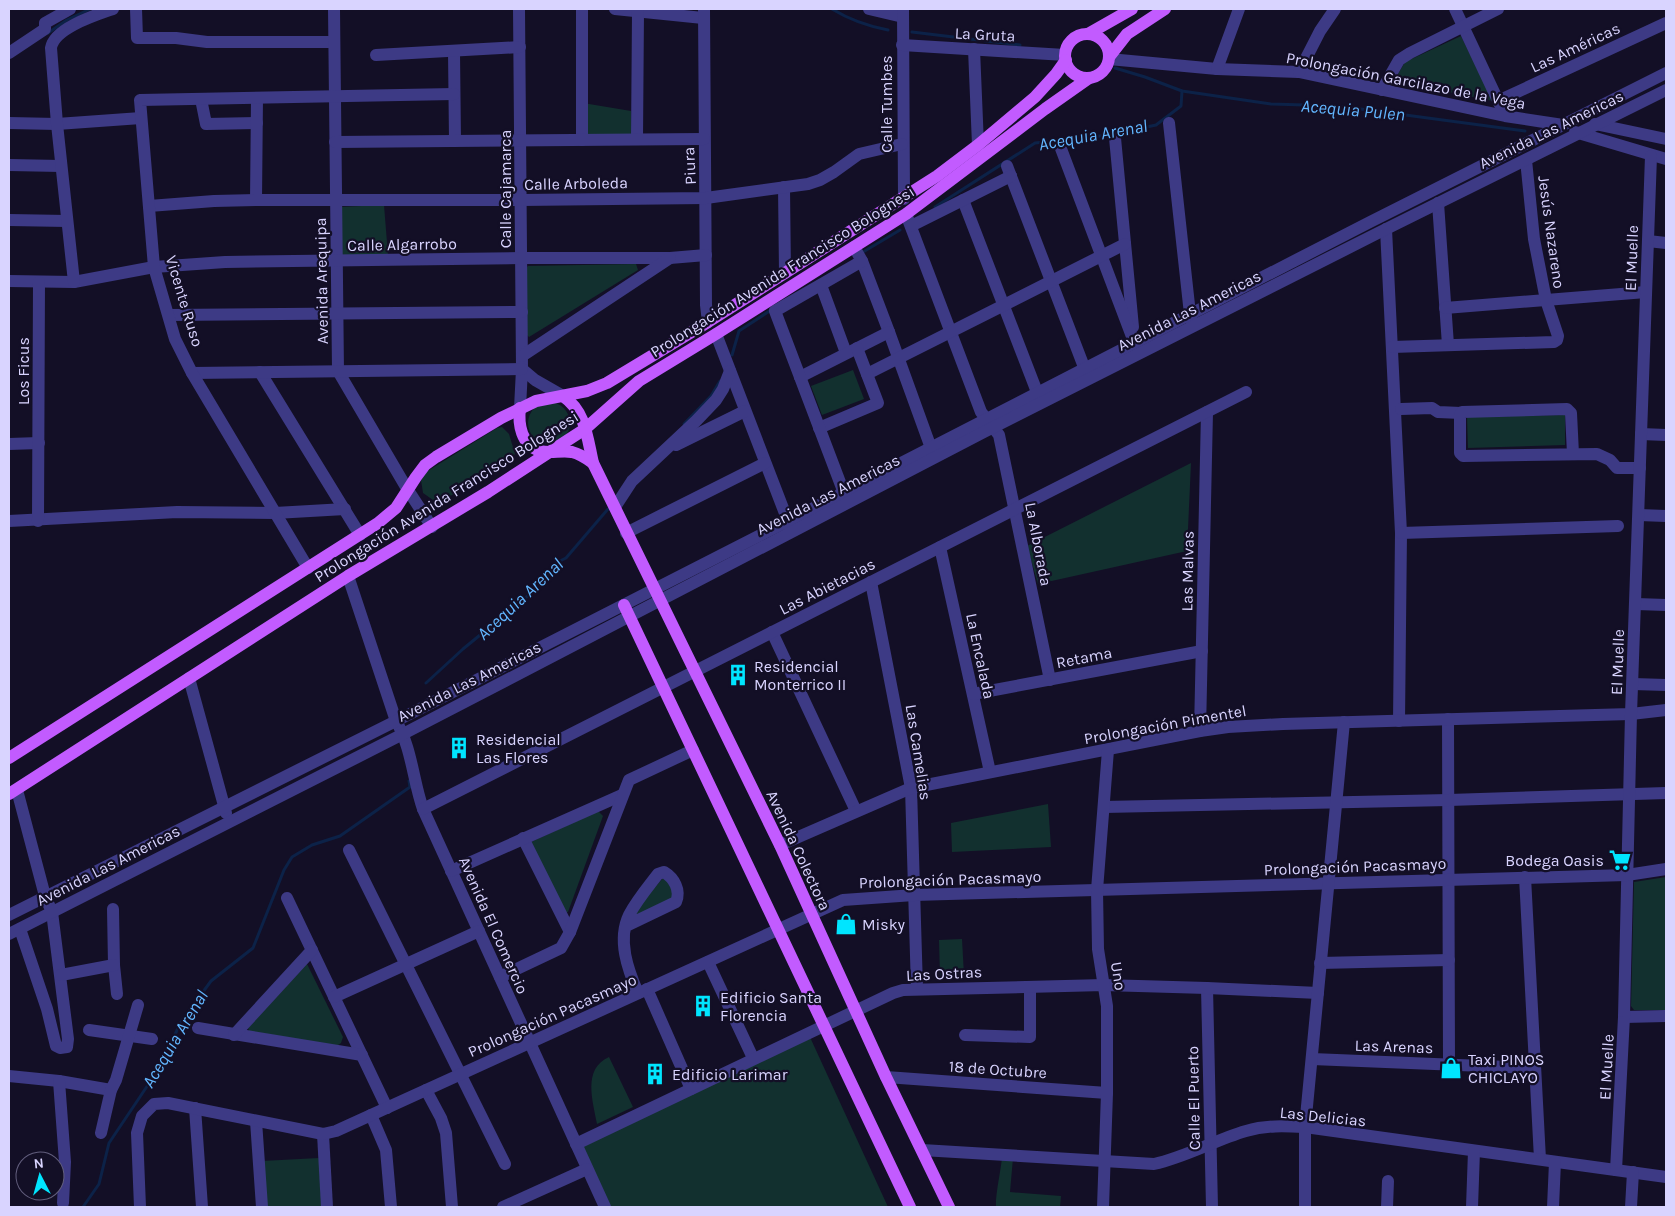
<svg xmlns="http://www.w3.org/2000/svg" width="1675" height="1216" viewBox="0 0 1675 1216" font-family="Karla,sans-serif">
<style>
.green{fill:#12302f}
.lines{fill:none;stroke-linecap:round;stroke-linejoin:round}
.stream{stroke:#0c2248;stroke-width:3}
.minor{stroke:#3d3a85;stroke-width:12}
.major{stroke:#c25bff;stroke-width:12}
.labels{text-anchor:middle;stroke-width:4.5;stroke-linejoin:round;paint-order:stroke}
.street-label{font-size:16px;fill:#d9d4ff;stroke:#130f26}
.poi-label{font-size:16px;fill:#d9d4ff;stroke:#130f26;text-anchor:start}
.water-label{font-size:18px;font-style:italic;fill:#62b6ff;stroke:#130f26}
</style>
<rect width="100%" height="100%" fill="#130f26"/>
<g class="green">
<polygon points="1461,36 1493,101 1394,81 1405,62"/>
<polygon points="583,103 631,111 632,134 585,135"/>
<polygon points="384,205 388,255 339,255 338,207"/>
<polygon points="636,264 638,270 529,337 526,334 526,268 528,266"/>
<polygon points="853,370 864,399 822,415 811,386"/>
<circle cx="549" cy="423" r="21"/>
<polygon points="1565,415 1565,445 1468,448 1467,417"/>
<polygon points="502,427 509,434 515,454 512,458 444,500 433,500 423,493 421,480 426,472 497,428"/>
<polygon points="1191,463 1187,551 1038,584 1027,546"/>
<polygon points="1048,804 1051,847 952,852 951,823"/>
<polygon points="598,811 603,816 568,912 565,913 531,842"/>
<polygon points="1666,877 1666,1010 1634,1010 1631,1006 1634,882"/>
<polygon points="663,878 670,881 675,900 637,918 633,913"/>
<polygon points="962,939 964,975 940,976 939,940"/>
<polygon points="307,964 343,1037 341,1043 337,1046 249,1031 248,1028"/>
<polygon points="809,1035 888,1207 609,1207 580,1146"/>
<path d="M609,1057L633,1107L597,1124C593,1101 582,1069 609,1057Z"/>
<path d="M1002,1157L1013,1158L1010,1192L1061,1196L1060,1207H996C995,1196 1001,1170 1002,1157Z"/>
<polygon points="319,1158 322,1207 266,1207 262,1161"/>
</g>
<g class="lines">
<g class="stream">
<path d="M832,9C850,20 867,26 888,30"/>
<polyline points="912,32 1020,45"/>
<polyline points="48,33 67,20 90,9"/>
<polyline points="1115,68 1145,77 1182,91 1271,104 1338,106 1525,131"/>
<polyline points="935,207 1035,143 1109,135 1156,125 1181,106 1182,91"/>
<polyline points="863,252 900,230"/>
<polyline points="732,355 739,331 771,310"/>
<polyline points="684,424 711,396 720,381"/>
<polyline points="426,683 463,649 541,585 558,562 566,558 608,509"/>
<polyline points="83,1207 99,1184 109,1143 158,1070 181,1022 211,981 253,948 284,870 292,857 312,845 340,836 410,787 409,781"/>
</g>
<g class="minor">
<polyline points="136,9 137,38 176,38 207,42 334,42"/>
<polyline points="334,9 338,371 406,487 432,527"/>
<polyline points="519,9 522,369 520,408"/>
<polyline points="615,9 703,18"/>
<polyline points="704,9 706,305 708,322"/>
<polyline points="869,9 903,17"/>
<polyline points="903,9 904,199"/>
<polyline points="1455,9 1501,107"/>
<polyline points="902,45 1065,55"/>
<polyline points="974,49 978,145"/>
<polyline points="454,52 455,141"/>
<polyline points="9,53 45,29 45,23 70,9"/>
<polyline points="376,55 520,47"/>
<polyline points="1109,59 1217,69 1299,72 1505,116 1563,125"/>
<polyline points="1217,69 1239,9"/>
<polyline points="1299,72 1320,31 1335,9"/>
<polyline points="1382,90 1399,60 1410,53 1498,9"/>
<polyline points="201,99 206,124 257,123"/>
<polyline points="1498,101 1666,23"/>
<polyline points="9,123 57,124 141,118"/>
<polyline points="1169,123 1190,314 1192,321"/>
<polyline points="1595,124 1666,139"/>
<polyline points="1575,132 1666,159"/>
<polyline points="1115,138 1133,327"/>
<polyline points="637,139 638,12"/>
<polyline points="582,140 582,9"/>
<polyline points="335,142 704,139"/>
<polyline points="1060,146 1134,342"/>
<polyline points="9,165 61,166"/>
<polyline points="1007,166 1084,367"/>
<polyline points="784,187 785,273"/>
<polyline points="256,200 257,98"/>
<polyline points="963,200 1037,392"/>
<polyline points="1438,203 1448,345"/>
<polyline points="149,206 214,201 256,200 521,200 706,198 808,184 820,180 834,172 859,154 902,144"/>
<polyline points="906,214 981,412 999,435 1050,680"/>
<polyline points="9,220 67,221"/>
<polyline points="911,226 1011,176"/>
<polyline points="1386,229 1401,533 1399,721"/>
<polyline points="1648,241 1666,243"/>
<polyline points="854,247 862,261 889,332 931,448"/>
<polyline points="9,281 74,282 154,267 225,262 521,258 670,258 706,255"/>
<path d="M74,282L57,124L51,48C54,28 96,15 113,9"/>
<polyline points="821,285 846,353"/>
<polyline points="1445,308 1646,292"/>
<polyline points="169,315 522,312"/>
<polyline points="716,334 791,529"/>
<polyline points="1392,347 1554,342 1557,340 1558,336 1546,300 1534,239 1526,160"/>
<polyline points="522,356 670,258"/>
<polyline points="522,369 535,380 563,396"/>
<polyline points="260,372 360,535"/>
<polyline points="192,373 522,369"/>
<polyline points="867,374 1125,244"/>
<polyline points="800,377 889,332"/>
<polyline points="1401,409 1432,408 1438,412 1461,413"/>
<polyline points="819,428 878,403 857,348"/>
<polyline points="1641,434 1666,435"/>
<polyline points="9,444 39,443"/>
<polyline points="676,445 745,411"/>
<polyline points="1573,454 1571,413 1567,409 1462,412 1460,415 1460,453 1463,456 1597,454 1610,460 1617,468 1640,468"/>
<polyline points="844,493 775,311 862,261"/>
<polyline points="615,507 632,481 696,421 716,400 723,389 730,371"/>
<polyline points="1639,515 1666,516"/>
<polyline points="9,521 177,512 275,513 345,509"/>
<polyline points="38,521 39,282"/>
<polyline points="626,533 765,463"/>
<polyline points="1401,533 1618,526"/>
<polyline points="940,547 990,772"/>
<polyline points="308,568 192,373 175,339 154,267 140,100 454,94"/>
<path d="M348,576L396,721C412,748 413,781 423,809L605,1207"/>
<polyline points="871,582 911,788 917,989"/>
<polyline points="1636,604 1666,605"/>
<polyline points="772,632 856,811"/>
<polyline points="189,678 226,813"/>
<polyline points="1633,684 1666,685"/>
<polyline points="973,694 1202,651"/>
<polyline points="1448,719 1449,1064"/>
<polyline points="1200,731 1207,412"/>
<polyline points="17,790 45,896 52,912 68,1039 67,1047 60,1048 56,1046 47,1009 20,929"/>
<polyline points="1104,807 1449,800 1666,793"/>
<polyline points="423,809 1246,392"/>
<polyline points="523,838 570,932"/>
<polyline points="780,845 911,788 1200,731 1228,727 1283,724 1631,714 1666,710"/>
<polyline points="349,850 505,1164"/>
<polyline points="451,871 622,795"/>
<polyline points="1525,877 1540,1159"/>
<polyline points="287,898 387,1108"/>
<polyline points="113,909 114,965 117,994"/>
<polyline points="9,915 396,721 798,516 1370,222 1666,73"/>
<path d="M626,926L676,902C681,890 674,878 664,872L658,874C648,887 637,900 629,915C617,940 628,970 638,993"/>
<polyline points="9,934 403,734 984,432 1376,234 1666,90"/>
<polyline points="708,962 753,1058"/>
<polyline points="1320,963 1449,960"/>
<polyline points="61,975 114,965"/>
<polyline points="500,977 561,948 570,932 629,780 693,750"/>
<polyline points="1207,988 1212,1207"/>
<polyline points="647,989 691,1089"/>
<polyline points="334,997 479,931"/>
<polyline points="1624,1017 1666,1016"/>
<polyline points="198,1028 362,1055"/>
<polyline points="89,1030 152,1039"/>
<polyline points="234,1035 312,950"/>
<polyline points="965,1035 1030,1037 1030,987"/>
<polyline points="1312,1059 1535,1068"/>
<polyline points="9,1076 59,1081 111,1090"/>
<polyline points="886,1077 1107,1093"/>
<polyline points="59,1081 65,1162 63,1203"/>
<polyline points="426,1090 441,1118 446,1133 452,1207"/>
<polyline points="195,1108 202,1207"/>
<polyline points="371,1115 386,1150 391,1207"/>
<polyline points="256,1121 262,1207"/>
<polyline points="101,1133 111,1090 116,1080 138,1005"/>
<polyline points="323,1134 327,1207"/>
<polyline points="576,1144 893,993 903,990 1104,985 1207,988 1318,993"/>
<path d="M922,1150L1154,1164C1186,1157 1215,1140 1246,1131C1266,1125 1285,1126 1305,1127L1666,1177"/>
<polyline points="1616,1170 1624,1017 1631,714 1651,156"/>
<polyline points="140,1207 137,1133 142,1116 154,1104 168,1103 323,1134 336,1131 843,900 914,895 1627,875 1666,869"/>
<polyline points="503,1207 587,1169"/>
<polyline points="1103,1207 1107,1093 1107,1006 1098,949 1097,890 1108,750"/>
<polyline points="1305,1207 1305,1127 1344,722"/>
<polyline points="1387,1207 1388,1181"/>
<polyline points="1472,1207 1474,1151"/>
<polyline points="1553,1207 1555,1162"/>
<polyline points="1631,1207 1633,1172"/>
</g>
<g class="major">
<polyline points="1088,34 1132,9"/>
<circle cx="1087" cy="56" r="22"/>
<polyline points="1109,57 1127,34 1165,9"/>
<path d="M563,396C586,412 587,437 593,463L780,845L886,1077L949,1207"/>
<path d="M520,408C518,424 521,445 540,451C550,454 561,450 572,452C580,454 586,458 593,463"/>
<polyline points="624,605 910,1207"/>
<polyline points="9,758 378,523 396,508 416,477 425,465 436,457 501,418 536,401 587,391 607,383 708,322 937,176 978,145 1035,97 1056,74 1066,60"/>
<polyline points="9,794 348,576 488,492 585,429 639,381 716,334 906,214 1045,109 1089,78"/>
</g>
</g>
<defs>
<g id="building-bare" transform="scale(1.725)"><path d="M-4-6H4V6H1V3H-1V6H-4ZM-2.5-4.3h1.7v1.8h-1.7ZM.8-4.3h1.7v1.8H.8ZM-2.5-1h1.7V.8h-1.7ZM.8-1h1.7V.8H.8Z" fill="#00e5ff" stroke="#130f26" stroke-width="2.5" paint-order="stroke"/></g>
<g id="supermarket-bare" transform="scale(1.725)"><path d="M-6-5.5h2.5l.6 2H6L4.5 2H-2.5L-4.4-4H-6ZM-1.5 3.2a1.3 1.3 0 1 0 .1 0ZM3 3.2a1.3 1.3 0 1 0 .1 0Z" fill="#00e5ff" stroke="#130f26" stroke-width="2.5" paint-order="stroke"/></g>
<g id="shop-bare" transform="scale(1.725)"><path d="M-5-2.5h2.3a2.7 3.5 0 0 1 5.4 0H5L5.5 6h-11ZM-1.5-2.5h3a1.5 2.3 0 0 0-3 0Z" fill="#00e5ff" stroke="#130f26" stroke-width="2.5" paint-order="stroke"/></g>
</defs>
<g fill-rule="evenodd">
<use href="#building-bare" x="738" y="675"/>
<use href="#building-bare" x="459" y="748"/>
<use href="#supermarket-bare" x="1620" y="860"/>
<use href="#shop-bare" x="846" y="924"/>
<use href="#building-bare" x="703" y="1006"/>
<use href="#shop-bare" x="1451" y="1068"/>
<use href="#building-bare" x="655" y="1074"/>
</g>
<g class="labels">
<g class="street-label">
<text transform="translate(985 34) rotate(3)" y="6">La Gruta</text>
<text transform="translate(1575 47) rotate(-25)" y="6">Las Américas</text>
<text transform="translate(1406 80) rotate(11)" y="6">Prolongación Garcilazo de la Vega</text>
<text transform="translate(886 104) rotate(-90)" y="6">Calle Tumbes</text>
<text transform="translate(1551 129) rotate(-26)" y="6">Avenida Las Americas</text>
<text transform="translate(689 166) rotate(-93)" y="6">Piura</text>
<text transform="translate(576 183) rotate(-1)" y="6">Calle Arboleda</text>
<text transform="translate(505 189) rotate(-90)" y="6">Calle Cajamarca</text>
<text transform="translate(1552 232) rotate(82)" y="6">Jesús Nazareno</text>
<text transform="translate(402 244) rotate(-1)" y="6">Calle Algarrobo</text>
<text transform="translate(1631 258) rotate(-88)" y="6">El Muelle</text>
<text transform="translate(782 271) rotate(-32)" y="6">Prolongación Avenida Francisco Bolognesi</text>
<text transform="translate(321 281) rotate(-91)" y="6">Avenida Arequipa</text>
<text transform="translate(185 301) rotate(73)" y="6">Vicente Ruso</text>
<text transform="translate(1189 310) rotate(-27)" y="6">Avenida Las Americas</text>
<text transform="translate(23 371) rotate(-90)" y="6">Los Ficus</text>
<text transform="translate(828 494) rotate(-27)" y="6">Avenida Las Americas</text>
<text transform="translate(446 496) rotate(-32)" y="6">Prolongación Avenida Francisco Bolognesi</text>
<text transform="translate(1039 544) rotate(79)" y="6">La Alborada</text>
<text transform="translate(1187 571) rotate(-89)" y="6">Las Malvas</text>
<text transform="translate(827 586) rotate(-27)" y="6">Las Abietacias</text>
<text transform="translate(981 656) rotate(78)" y="6">La Encalada</text>
<text transform="translate(1084 657) rotate(-11)" y="6">Retama</text>
<text transform="translate(1617 662) rotate(-88)" y="6">El Muelle</text>
<text transform="translate(469 681) rotate(-27)" y="6">Avenida Las Americas</text>
<text transform="translate(1165 724) rotate(-10)" y="6">Prolongación Pimentel</text>
<text transform="translate(919 752) rotate(81)" y="6">Las Camelias</text>
<text transform="translate(799 850) rotate(65)" y="6">Avenida Colectora</text>
<text transform="translate(108 865) rotate(-27)" y="6">Avenida Las Americas</text>
<text transform="translate(1355 866) rotate(-2)" y="6">Prolongación Pacasmayo</text>
<text transform="translate(950 879) rotate(-2)" y="6">Prolongación Pacasmayo</text>
<text transform="translate(494 925) rotate(66)" y="6">Avenida El Comercio</text>
<text transform="translate(944 973) rotate(-3)" y="6">Las Ostras</text>
<text transform="translate(1119 976) rotate(81)" y="6">Uno</text>
<text transform="translate(552 1015) rotate(-24)" y="6">Prolongación Pacasmayo</text>
<text transform="translate(1394 1046) rotate(2)" y="6">Las Arenas</text>
<text transform="translate(1606 1067) rotate(-87)" y="6">El Muelle</text>
<text transform="translate(998 1069) rotate(4)" y="6">18 de Octubre</text>
<text transform="translate(1193 1098) rotate(-91)" y="6">Calle El Puerto</text>
<text transform="translate(1323 1116) rotate(6)" y="6">Las Delicias</text>
</g>
<g class="poi-label">
<text x="754" y="672">Residencial<tspan x="754" dy="18">Monterrico II</tspan></text>
<text x="476" y="745">Residencial<tspan x="476" dy="18">Las Flores</tspan></text>
<text x="1604" y="866" text-anchor="end">Bodega Oasis</text>
<text x="862" y="930">Misky</text>
<text x="720" y="1003">Edificio Santa<tspan x="720" dy="18">Florencia</tspan></text>
<text x="1468" y="1065">Taxi PINOS<tspan x="1468" dy="18">CHICLAYO</tspan></text>
<text x="672" y="1080">Edificio Larimar</text>
</g>
<g class="water-label">
<text transform="translate(1353 110) rotate(5)" y="6">Acequia Pulen</text>
<text transform="translate(1093 135) rotate(-10)" y="6">Acequia Arenal</text>
<text transform="translate(520 599) rotate(-43)" y="6">Acequia Arenal</text>
<text transform="translate(175 1039) rotate(-59)" y="6">Acequia Arenal</text>
</g>
</g>
<rect width="1675" height="1216" fill="none" stroke="#d9d4ff" stroke-width="20"/>
<g transform="translate(40 1176) rotate(354)"><circle r="24" fill="#130f26" stroke="#625e7d"/>
<path d="M0-4L9 19L0 12L-9 19Z" fill="#00e5ff"/>
<text y="-8" font-size="14" font-weight="bold" text-anchor="middle" fill="#d9d4ff">N</text>
</g>
</svg>
